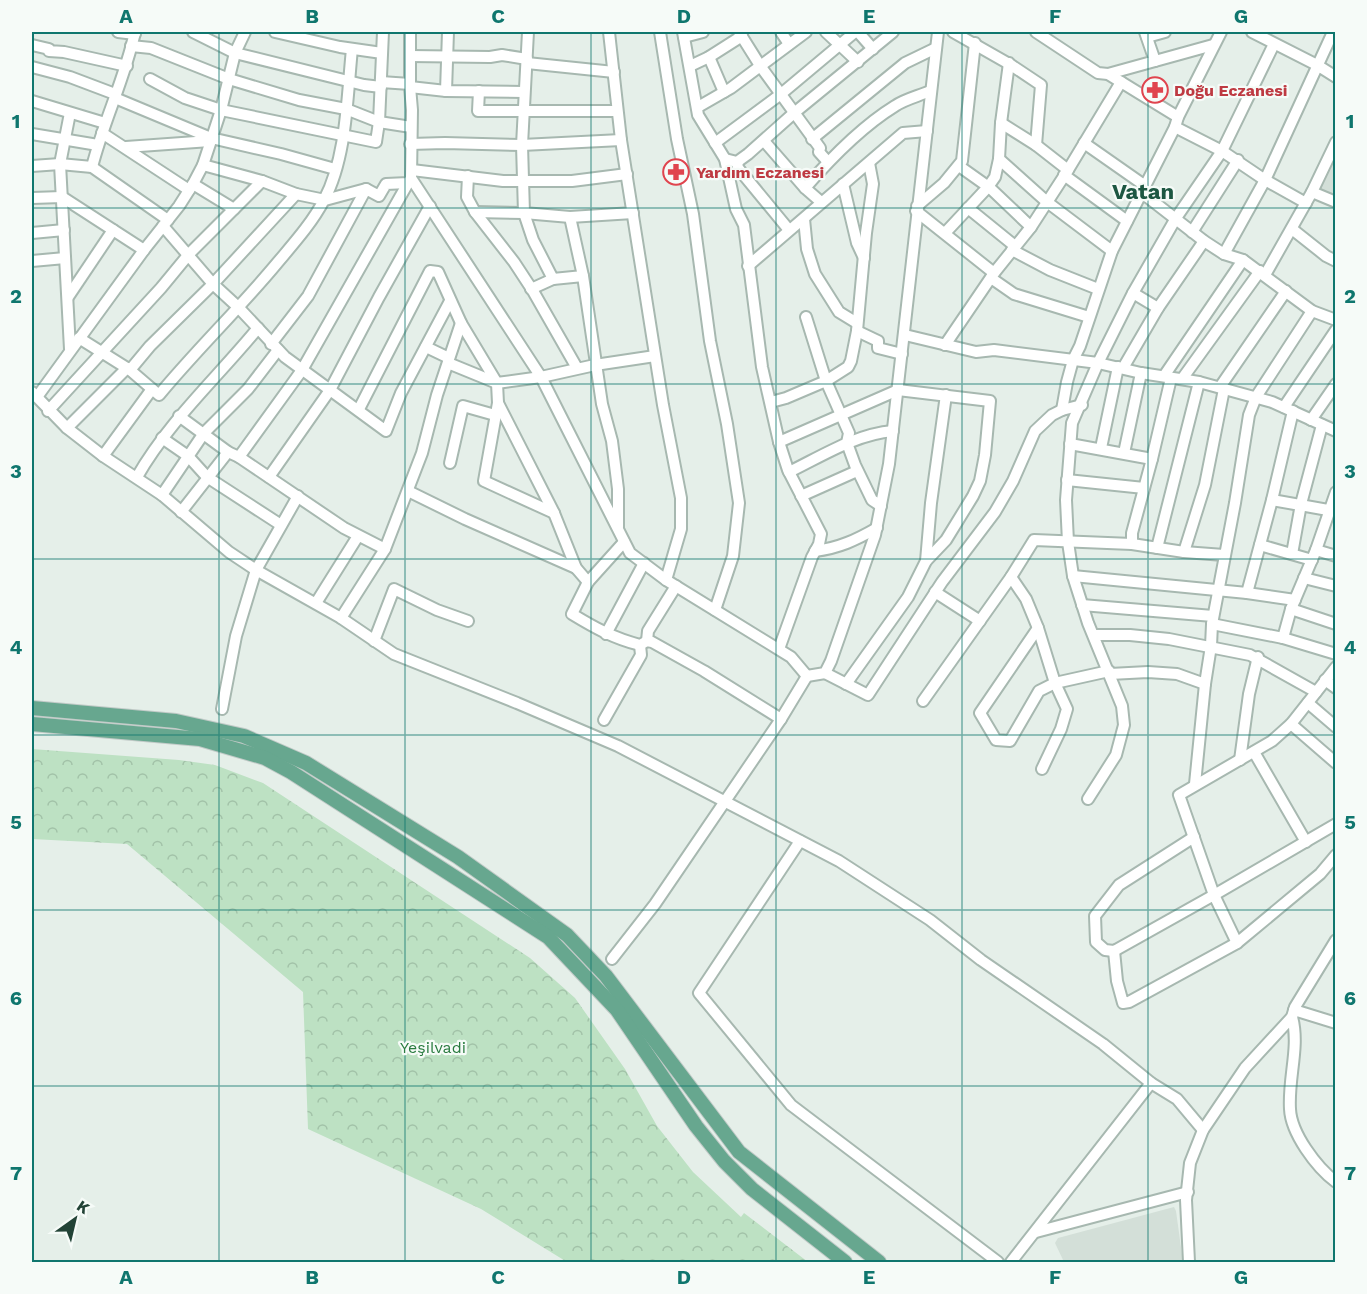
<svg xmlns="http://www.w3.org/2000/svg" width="1367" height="1294" viewBox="0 0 1367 1294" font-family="'Work Sans',sans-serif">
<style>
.built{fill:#d3dfd8}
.park{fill:url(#park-crowns)}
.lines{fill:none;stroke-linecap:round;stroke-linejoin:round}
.minor-casing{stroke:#a7b8b0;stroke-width:14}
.major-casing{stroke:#c1cac7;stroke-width:16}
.minor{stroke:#fff;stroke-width:10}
.major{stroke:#67a78f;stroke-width:14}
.grid{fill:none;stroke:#0f766e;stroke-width:1.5;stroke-opacity:0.55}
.labels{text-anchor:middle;stroke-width:4.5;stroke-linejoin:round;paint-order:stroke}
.health-label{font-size:16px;font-weight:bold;fill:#be3a42;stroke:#f6fbf8;text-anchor:start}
.park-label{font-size:16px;fill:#2a7c40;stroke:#f6fbf8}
.district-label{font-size:22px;font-weight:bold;fill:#1d5742;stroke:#f6fbf8}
.neatline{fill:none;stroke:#0f766e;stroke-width:2}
.grid-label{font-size:20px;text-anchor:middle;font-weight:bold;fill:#0f766e}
</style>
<defs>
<pattern id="park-crowns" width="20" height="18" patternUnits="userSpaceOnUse" patternTransform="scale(1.5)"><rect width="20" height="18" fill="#bde1c3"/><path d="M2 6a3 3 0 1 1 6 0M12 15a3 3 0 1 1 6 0" fill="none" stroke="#a2c2a8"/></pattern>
</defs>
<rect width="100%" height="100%" fill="#e5efe9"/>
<g class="built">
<polygon points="1335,152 1335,196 1318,188"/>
<polygon points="1174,1207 1176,1211 1183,1262 1064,1262 1055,1243 1058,1238"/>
</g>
<polygon class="park" points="32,749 179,760 215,765 263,783 530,958 575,998 625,1069 657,1126 693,1172 741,1217 744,1213 808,1262 567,1262 481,1209 308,1129 303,992 127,844 32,839"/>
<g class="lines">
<g class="minor-casing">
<g id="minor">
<polyline points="118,32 135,34"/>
<polyline points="193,32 235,53 364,85 381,87"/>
<polyline points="275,32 340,47 382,53"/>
<polyline points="410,32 410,87 412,110 411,178 541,377 630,553 666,580 791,657 807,676"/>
<polyline points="528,32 522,145 524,213 533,240 553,279 531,289"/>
<polyline points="609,32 621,140 663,405 681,498 681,529 666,580"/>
<polyline points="660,32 677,139 693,214 710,341 727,424 739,503 733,556 715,610"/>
<polyline points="683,32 698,115 725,159 736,209 744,225 762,367 779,442 788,470 821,534 819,544 812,557 779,649"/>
<polyline points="739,32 761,67 820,148 819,152 828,162"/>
<polyline points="781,32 789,44"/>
<polyline points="826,32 858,62"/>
<polyline points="858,32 873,49"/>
<polyline points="953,32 1011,65 1041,85 1036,145"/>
<polyline points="1036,32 1098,73 1108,74 1178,117"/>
<polyline points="1145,32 1155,61"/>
<polyline points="1252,32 1317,65 1336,77"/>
<polyline points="684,37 703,32"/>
<polyline points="1147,37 1165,32"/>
<polyline points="32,45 49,49 49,51 64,52 127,66"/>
<polyline points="131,46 151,48 229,79 299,100 346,109 379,122 411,127"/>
<polyline points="410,56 490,57 502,55 527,59"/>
<polyline points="709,57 724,92"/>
<polyline points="527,63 614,72"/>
<polyline points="690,66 709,57 742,36"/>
<polyline points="32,67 70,77 115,94"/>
<polyline points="1108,74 1213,45"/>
<polyline points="150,79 185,98 221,110 376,142 379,122 383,32"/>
<polyline points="381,82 410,84"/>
<polyline points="410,87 446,91 524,92"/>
<polyline points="446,91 448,32"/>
<polyline points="479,91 478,111 617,111"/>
<polyline points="115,98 211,138 281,154 335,169"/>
<polyline points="32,101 105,123"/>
<polyline points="698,107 731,88 806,32"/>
<polyline points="70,113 60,164 70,349"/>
<polyline points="1001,123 1036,145 1068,170"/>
<polyline points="1175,127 1222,151 1265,180 1306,203"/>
<polyline points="102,133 189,190"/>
<polyline points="32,134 98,145"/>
<polyline points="812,139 905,63 936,48"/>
<polyline points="764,141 805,188 821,202"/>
<polyline points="715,143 781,94 855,32"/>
<polyline points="1084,143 1144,185"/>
<polyline points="410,144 445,143 522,145 621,140"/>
<polyline points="126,147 210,141"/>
<polyline points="725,159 737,162 748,154 794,113 893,32"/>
<polyline points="999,159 1047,202 1112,251"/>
<polyline points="737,162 738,168 789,230"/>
<polyline points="203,165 262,181 296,194 325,200 366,189 379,196 386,184 408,183 411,178"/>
<polyline points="32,166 60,164 92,167 168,220"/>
<polyline points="959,166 990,188 1031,227"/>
<path d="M92,167C104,120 125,78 135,32"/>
<polyline points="412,170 503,181 572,181 627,174"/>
<polyline points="1064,175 1127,221"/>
<polyline points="468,176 467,197 475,212 514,262 533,291 577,368"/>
<polyline points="193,184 234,209"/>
<polyline points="843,184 857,243 864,258"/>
<path d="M805,188C831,158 861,127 895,106C905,99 919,96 930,91"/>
<polyline points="1141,192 1204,241 1224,254 1243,260 1312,311 1336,320"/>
<polyline points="1312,192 1336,202"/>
<polyline points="32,198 62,197 144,250"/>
<polyline points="917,206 944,183 962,161 975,43"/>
<polyline points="968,208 1015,246"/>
<polyline points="916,211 994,273"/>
<polyline points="475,212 524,213 570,217 633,213"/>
<polyline points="570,217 583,276 602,404 612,441 618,489 618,527"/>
<polyline points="804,219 807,249 815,274 839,312 857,323"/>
<polyline points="163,226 213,284 238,307 285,357 386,431 401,393 450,301"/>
<polyline points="1292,229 1326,256 1336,261"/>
<polyline points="1192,232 1238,160"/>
<polyline points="32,233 64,230"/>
<polyline points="945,233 988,187 995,177 999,159 1001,123 1009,63"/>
<polyline points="1012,250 1050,270 1098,289"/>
<polyline points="1224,254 1265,180 1333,32"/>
<polyline points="32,261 65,258"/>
<polyline points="748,266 903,133 927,131"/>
<polyline points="1265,275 1312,192 1336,142"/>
<polyline points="991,278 1014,294 1089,317"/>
<polyline points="553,279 583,276"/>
<polyline points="1133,293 1158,308"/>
<polyline points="68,297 113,230"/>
<polyline points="806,317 826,381 849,433 847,443 855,465 872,500 881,506"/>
<polyline points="857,331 878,341 878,348 902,354"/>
<polyline points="905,335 976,352 994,350 1098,363 1141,373 1199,382 1272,402 1336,431"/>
<path d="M79,338L130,370L159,395C197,349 240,308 278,262C294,243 312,223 324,200C347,157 347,96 352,49"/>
<polyline points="271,344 308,296 366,189"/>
<polyline points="945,345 994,273 1031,227 1068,170 1121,82"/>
<polyline points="426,347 449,358"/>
<polyline points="448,363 497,383 541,377 595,365 655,356"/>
<polyline points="1123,368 1158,308 1204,241"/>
<polyline points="130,370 150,346 213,284 296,194"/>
<polyline points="1164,376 1243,260"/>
<polyline points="1182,379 1260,271"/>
<polyline points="1220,387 1286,291"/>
<polyline points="32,392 67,428 103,456 162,495 229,552 256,570 341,618 394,654 517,703 618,746 839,861 930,920 981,960 1103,1044 1151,1083 1177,1099 1203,1130"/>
<polyline points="37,397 144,250 179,206 193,184 203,165 221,110 235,53 245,32"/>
<polyline points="771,402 786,398 826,381 848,367 851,361 857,331 866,233 873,184 869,163"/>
<polyline points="498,403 554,513 576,568 588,582"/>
<polyline points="1284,407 1336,330"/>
<polyline points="359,409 430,271 438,272 461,323 497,383 498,403 484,481 554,513"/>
<polyline points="1062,410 1067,382 1073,360 1080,346 1112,251 1175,127 1178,117 1221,32"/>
<polyline points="48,411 161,288 189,254 262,181"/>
<polyline points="179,416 228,452 239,457 344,528 385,549"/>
<polyline points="1311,420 1336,384"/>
<polyline points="67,428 127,368"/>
<polyline points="162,438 188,456 207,477 281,525"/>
<polyline points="779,442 898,390 990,401 985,455 980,481 973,496 946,540 926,561 908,597 846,684"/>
<polyline points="1070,444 1152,459"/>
<polyline points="1101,448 1118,367"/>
<polyline points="1124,453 1141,373"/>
<polyline points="103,456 152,389"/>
<polyline points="239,457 302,370 408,183"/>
<polyline points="450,463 463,406 495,415"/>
<path d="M789,472C822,456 856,434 893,431"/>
<path d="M137,477C169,421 217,378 258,328"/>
<polyline points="269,477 330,390 379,297 430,206"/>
<polyline points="1067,480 1144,488"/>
<polyline points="408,491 465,519 576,568"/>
<polyline points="162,495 204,433 248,389 278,350"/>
<polyline points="801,496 857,471"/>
<polyline points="1272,500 1328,510"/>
<polyline points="181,512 228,452"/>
<path d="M624,542L588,582L572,614C595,628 613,638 640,645L647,641L652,642L704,671L781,719"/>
<polyline points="1132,544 1132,533 1152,459 1171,378"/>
<polyline points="1260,545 1312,560"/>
<polyline points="1157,548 1199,382"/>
<polyline points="1316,550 1336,556"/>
<path d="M815,551C839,548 856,540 877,528"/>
<polyline points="1184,552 1205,485 1224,389"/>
<polyline points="1292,554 1301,504 1322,425"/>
<polyline points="926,561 931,503 946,395"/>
<polyline points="1073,576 1247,593 1295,600"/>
<polyline points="1011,577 1026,599 1038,628 1055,683 1067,709 1061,729 1042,769"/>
<polyline points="1304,578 1336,586"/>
<polyline points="935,592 980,621"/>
<polyline points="1247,593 1272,500 1293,411"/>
<polyline points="316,603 358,536"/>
<polyline points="1082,605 1213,616"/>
<polyline points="1291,609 1336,624"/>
<polyline points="341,618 385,549 422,453 437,395 461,323"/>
<polyline points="1212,624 1283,638 1336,654"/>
<polyline points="1038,628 980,713 996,740 1010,741 1039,691 1055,683 1109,671"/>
<polyline points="606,634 644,563"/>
<polyline points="1094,635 1130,635 1169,639 1250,655 1316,692"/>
<polyline points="1283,638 1291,609 1316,550 1336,492"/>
<polyline points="374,641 394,589 437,610 468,621"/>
<polyline points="647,641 648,631 676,586"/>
<polyline points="1336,667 1291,724 1272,741 1179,795 1214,895 1336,824"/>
<polyline points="825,673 868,695 942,582 995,512 1013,481 1035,431 1052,415 1062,410 1082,405"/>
<polyline points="1110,674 1148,672 1177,674 1205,684"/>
<polyline points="807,676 825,673 831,661 875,535 889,464 938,32"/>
<polyline points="1325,680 1336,688"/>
<polyline points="923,701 1011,577 1034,540 1132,544 1184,552 1224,555"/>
<polyline points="1308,703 1336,727"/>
<polyline points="222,709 236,636 256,570 298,496"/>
<polyline points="604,720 641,655 640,645"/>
<polyline points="1291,724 1336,763"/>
<polyline points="1254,752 1306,842"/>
<polyline points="1240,760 1249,694 1258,657"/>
<polyline points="1195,784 1205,684 1211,646 1212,624 1235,503 1249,415 1256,397 1312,311"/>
<polyline points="1088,799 1116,755 1124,725 1122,706 1088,623 1073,576 1068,542 1066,500 1072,423 1098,363 1133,293 1176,218 1222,151 1274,44"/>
<polyline points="1194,837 1119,885 1095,916 1096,942 1105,950 1114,951 1214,895 1237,943"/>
<polyline points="800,841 699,993 791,1105 998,1262"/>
<polyline points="1114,951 1117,981 1123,1003 1129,1002 1237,943 1320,874 1336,855"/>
<polyline points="612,959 655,904 781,719 807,676"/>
<polyline points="1294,1010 1336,1023"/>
<path d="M1292,1017C1300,1047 1288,1077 1290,1109C1291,1133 1316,1167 1336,1182"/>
<polyline points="1036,1232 1188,1192"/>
<polyline points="1011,1262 1151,1083"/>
<polyline points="1189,1262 1186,1200 1190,1163 1203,1130 1245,1068 1292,1017 1295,1007 1336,940"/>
</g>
</g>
<g class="major-casing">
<g id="major">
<polyline points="32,708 176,721 244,736 306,763 458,857 567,935 606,976 739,1152 879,1262"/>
<polyline points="32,724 200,739 265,758 291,772 548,937 617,1010 696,1126 724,1161 752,1189 845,1262"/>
</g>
</g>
<use href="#minor" class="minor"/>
<use href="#major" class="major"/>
</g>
<path class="grid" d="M219,32V1262M405,32V1262M591,32V1262M776,32V1262M962,32V1262M1148,32V1262M32,208H1336M32,384H1336M32,559H1336M32,735H1336M32,910H1336M32,1086H1336"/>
<defs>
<g id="pharmacy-ring" transform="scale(1.35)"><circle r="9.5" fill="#f6fbf8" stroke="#e0444e" stroke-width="1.5"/><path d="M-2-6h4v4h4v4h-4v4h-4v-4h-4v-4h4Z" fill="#e0444e"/></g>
</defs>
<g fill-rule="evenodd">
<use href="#pharmacy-ring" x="1155" y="90"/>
<use href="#pharmacy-ring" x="676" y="172"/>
</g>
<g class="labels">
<g class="health-label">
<text x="1174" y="96">Doğu Eczanesi</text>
<text x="696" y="178">Yardım Eczanesi</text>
</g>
<g class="park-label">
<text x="433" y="1053">Yeşilvadi</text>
</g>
<g class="district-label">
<text x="1143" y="199">Vatan</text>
</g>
</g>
<rect width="1367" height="1294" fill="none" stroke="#f6fbf8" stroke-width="66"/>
<g transform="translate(75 1219) rotate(34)" stroke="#f6fbf8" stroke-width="4.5" paint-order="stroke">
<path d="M0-4.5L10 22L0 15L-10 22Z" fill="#224336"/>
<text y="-9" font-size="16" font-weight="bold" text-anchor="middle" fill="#224336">K</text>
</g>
<rect x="33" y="33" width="1301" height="1228" class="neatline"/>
<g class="grid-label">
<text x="126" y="23">A</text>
<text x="312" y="23">B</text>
<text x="498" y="23">C</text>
<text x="684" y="23">D</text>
<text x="869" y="23">E</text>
<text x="1055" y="23">F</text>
<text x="1241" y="23">G</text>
<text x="16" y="128">1</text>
<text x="1350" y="128">1</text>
<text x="16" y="303">2</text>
<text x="1350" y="303">2</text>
<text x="16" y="478">3</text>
<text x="1350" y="478">3</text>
<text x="16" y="654">4</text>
<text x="1350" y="654">4</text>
<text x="16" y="829">5</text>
<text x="1350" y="829">5</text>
<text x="16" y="1005">6</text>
<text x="1350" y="1005">6</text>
<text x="16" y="1180">7</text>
<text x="1350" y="1180">7</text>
<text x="126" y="1284">A</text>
<text x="312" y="1284">B</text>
<text x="498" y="1284">C</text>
<text x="684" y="1284">D</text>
<text x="869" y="1284">E</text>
<text x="1055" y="1284">F</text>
<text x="1241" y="1284">G</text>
</g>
</svg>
